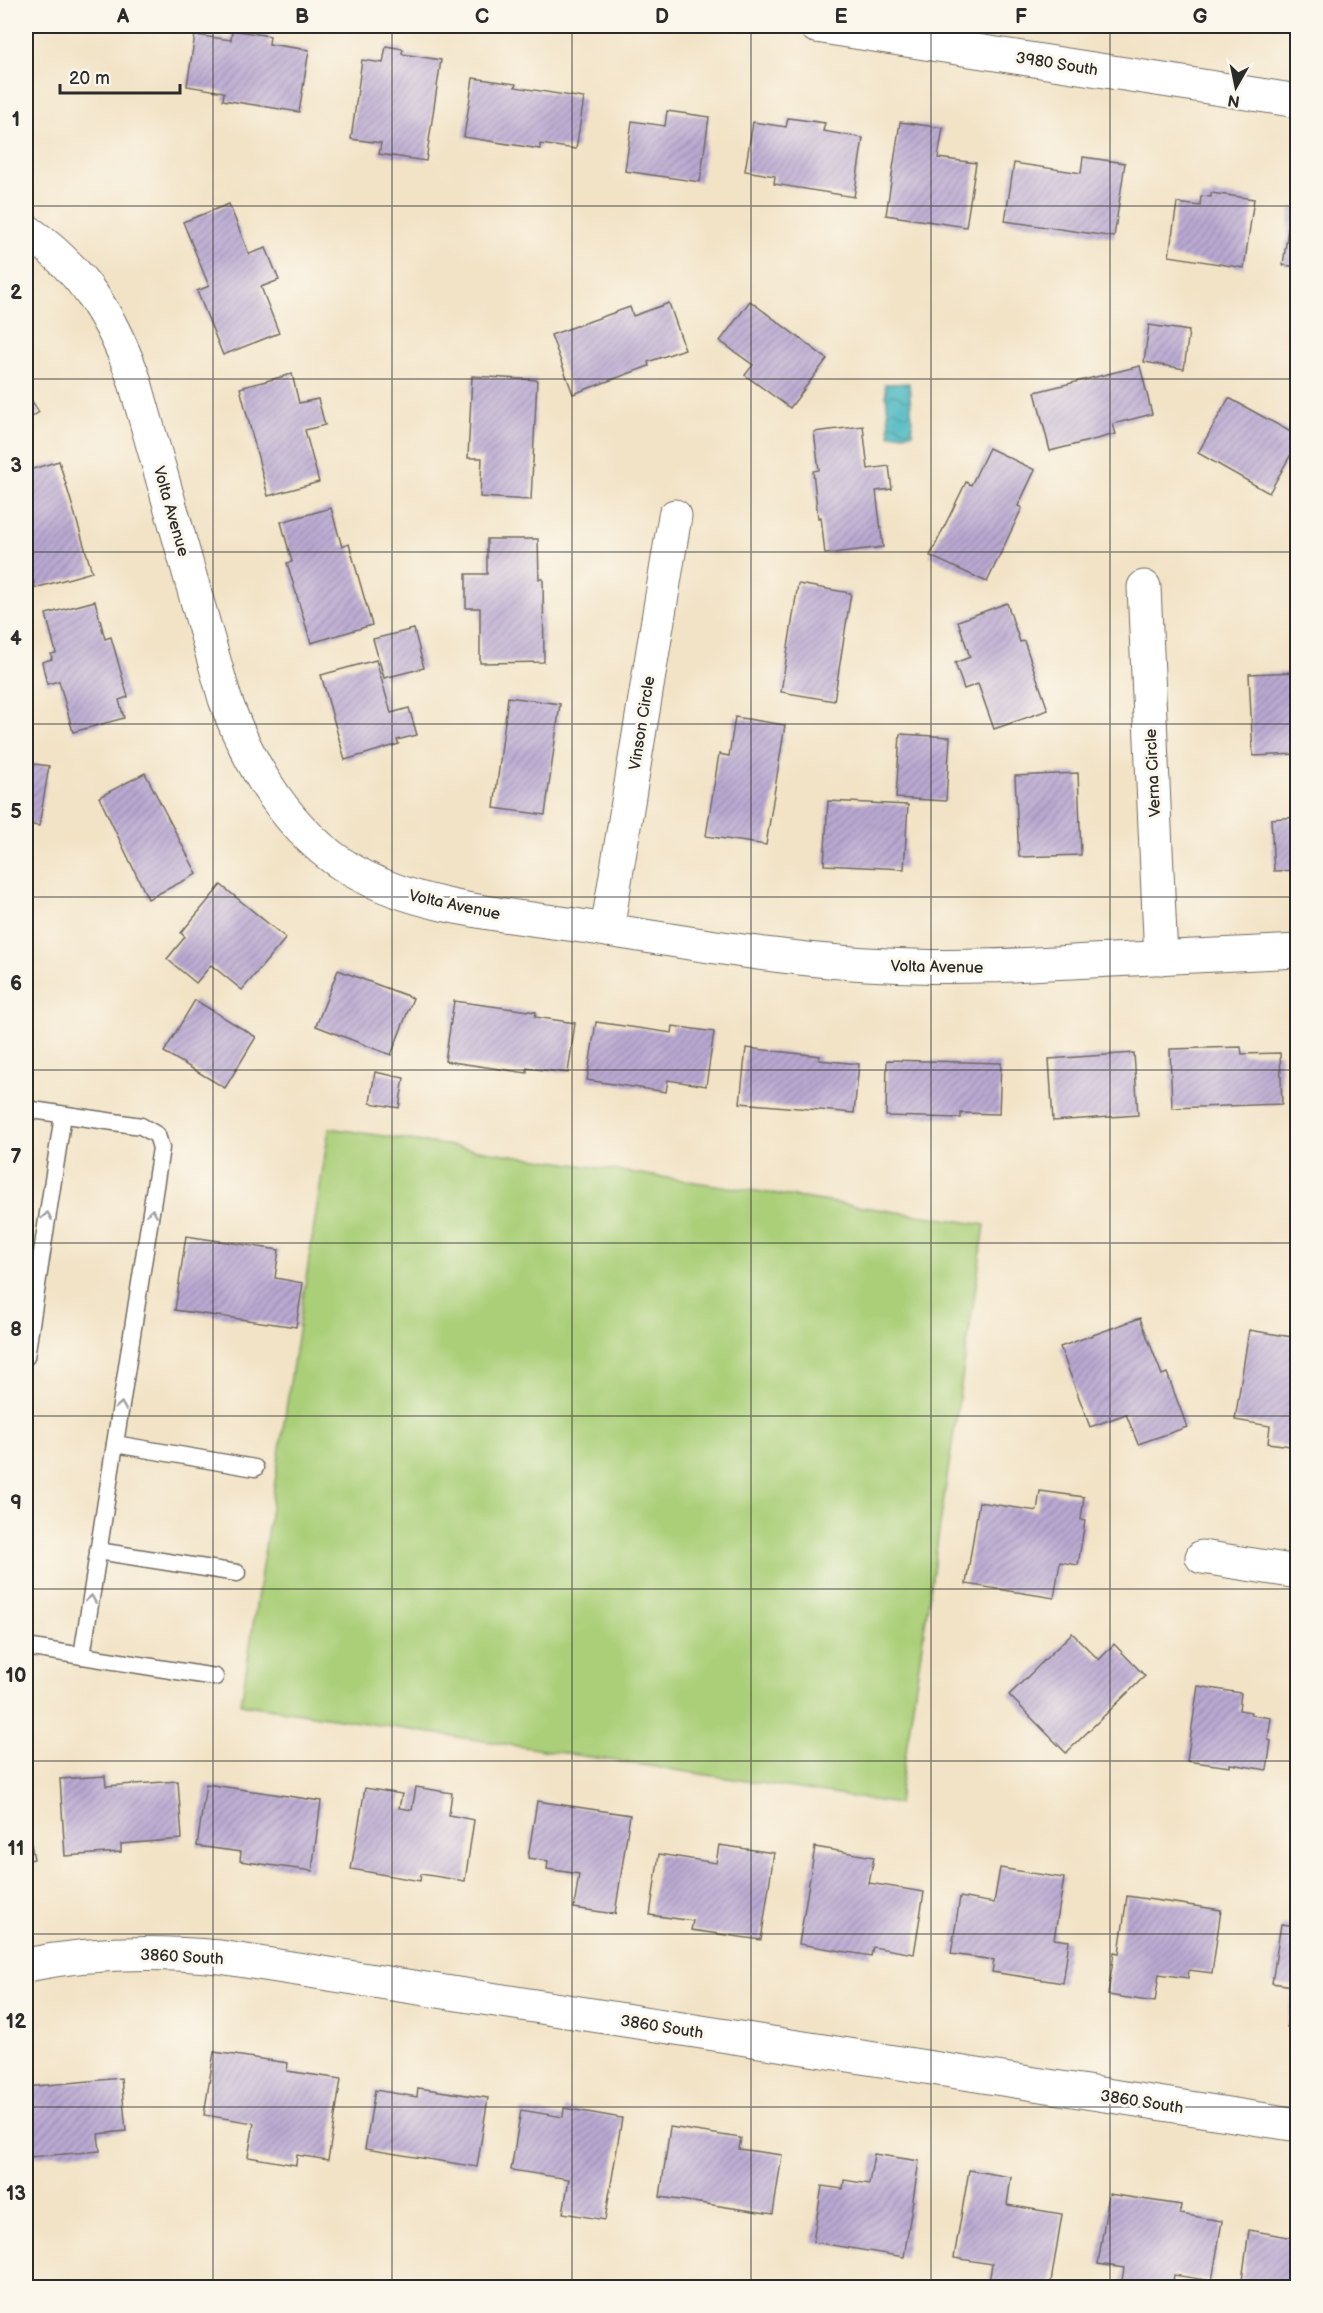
<svg xmlns="http://www.w3.org/2000/svg" width="1323" height="2313" viewBox="0 0 1323 2313" font-family="'Balsamiq Sans',sans-serif">
<style>
.green{fill:#aacf78;stroke:#6a7d52;stroke-width:1.5}
.water{fill:url(#water-waves);stroke:#397075;stroke-width:1.5}
.building{fill:url(#building-hatch)}
.lines{fill:none;stroke-linecap:round;stroke-linejoin:round}
.lane-casing{stroke:#716b61;stroke-width:19}
.street-casing{stroke:#716b61;stroke-width:35}
.lane{stroke:#fff;stroke-width:16}
.street{stroke:#fff;stroke-width:33}
.oneway{stroke:#a0a0a0}
.grid{fill:none;stroke:#2b2b2b;stroke-width:1.5;stroke-opacity:0.55}
.labels{text-anchor:middle;stroke-width:6;stroke-linejoin:round;paint-order:stroke}
.street-label{font-size:16px;fill:#2b2b2b;stroke:#fbf7ec}
.neatline{fill:none;stroke:#2b2b2b;stroke-width:2}
.grid-label{font-size:20px;text-anchor:middle;font-weight:bold;fill:#2b2b2b}
</style>
<defs>
<pattern id="water-waves" width="16" height="10" patternUnits="userSpaceOnUse" patternTransform="scale(1.5)"><rect width="16" height="10" fill="#47b6bf"/><path d="M0 5q4-4 8 0t8 0" fill="none" stroke="#3b949b"/></pattern>
<pattern id="building-hatch" width="6" height="6" patternUnits="userSpaceOnUse" patternTransform="scale(1.5)"><rect width="6" height="6" fill="#baa9d2"/><path d="M-1 1l2-2M0 6l6-6M5 7l2-2" fill="none" stroke="#978aab"/></pattern>
</defs>
<rect width="100%" height="100%" fill="#fbf7ec"/>
<filter id="ink" filterUnits="userSpaceOnUse"><feTurbulence type="fractalNoise" baseFrequency=".0167" numOctaves="2"/><feDisplacementMap in="SourceGraphic" scale="12" xChannelSelector="R" yChannelSelector="G"/><feConvolveMatrix kernelMatrix="1 2 1 2 8 2 1 2 1" color-interpolation-filters="sRGB"/></filter>
<filter id="wash" filterUnits="userSpaceOnUse"><feTurbulence type="fractalNoise" baseFrequency=".008" numOctaves="4" result="noise"/><feDisplacementMap in="SourceGraphic" scale="24" xChannelSelector="R" yChannelSelector="G"/><feGaussianBlur stdDeviation="1.35" result="paint"/><feColorMatrix in="noise" values="0 0 0 0 0 0 0 0 0 0 0 0 0 0 0 0 0 1.4 0 .05"/><feComposite in="paint" operator="in"/></filter>
<g filter="url(#wash)">
<rect width="100%" height="100%" fill="#f2e3c6"/>
<polygon class="green" points="329,1128 985,1225 898,1804 241,1704"/>
<polygon class="water" points="909,383 913,433 890,435 885,384"/>
<g id="blocks">
<g class="building">
<polygon points="232,30 270,36 269,44 309,50 299,112 223,100 224,92 187,86 195,35 231,40"/>
<polygon points="386,46 403,49 402,54 441,60 426,161 379,154 381,143 351,139 362,60 383,63"/>
<polygon points="473,78 516,84 515,87 584,98 576,149 540,144 540,149 464,137"/>
<polygon points="667,111 709,117 700,182 625,171 632,121 665,126"/>
<polygon points="788,118 825,123 823,131 863,138 854,197 774,184 775,176 745,171 753,122 786,127"/>
<polygon points="900,122 943,128 938,158 976,163 966,227 886,215"/>
<polygon points="1083,157 1125,163 1114,237 1005,221 1014,163 1081,173"/>
<polygon points="1211,193 1254,199 1244,268 1169,256 1177,203 1200,206 1201,196 1211,197"/>
<polygon points="229,204 249,254 266,248 279,280 261,287 279,333 223,355 197,291 209,286 183,222"/>
<polygon points="1291,207 1298,208 1298,267 1283,265"/>
<polygon points="750,301 827,359 790,408 745,375 753,365 720,341"/>
<polygon points="669,303 685,349 648,362 649,366 573,394 551,335 630,307 633,316"/>
<polygon points="1149,325 1189,331 1184,369 1144,362"/>
<polygon points="1140,366 1152,414 1113,424 1116,434 1050,451 1035,392"/>
<polygon points="292,374 299,403 318,399 325,425 305,430 319,482 268,496 240,388"/>
<polygon points="472,376 537,380 531,500 480,497 482,458 468,458"/>
<polygon points="26,392 39,412 26,421"/>
<polygon points="1229,398 1298,436 1298,442 1269,493 1198,453"/>
<polygon points="863,426 868,469 889,466 892,489 876,491 883,547 825,554 821,517 818,518 813,471 819,470 814,432"/>
<polygon points="989,448 1035,470 1018,506 1022,508 987,582 930,556 966,482 971,485"/>
<polygon points="59,461 92,572 35,588 26,554 26,471"/>
<polygon points="331,508 342,547 349,544 372,625 311,643 287,563 292,562 281,522"/>
<polygon points="487,539 538,539 539,579 543,579 544,662 480,663 480,608 466,608 466,574 487,574"/>
<polygon points="1293,544 1298,544 1298,577 1296,577"/>
<polygon points="798,584 851,593 834,701 781,692"/>
<polygon points="95,601 105,639 111,637 128,697 119,700 124,718 73,732 59,681 47,684 42,662 52,659 51,654 56,653 46,614"/>
<polygon points="1007,603 1020,642 1024,641 1048,710 994,729 978,684 964,689 955,663 970,657 958,621"/>
<polygon points="414,629 424,668 384,678 373,639"/>
<polygon points="376,660 391,713 409,708 417,735 397,740 399,744 345,760 321,675"/>
<polygon points="1298,672 1298,754 1253,756 1249,674"/>
<polygon points="508,697 560,704 545,815 494,808"/>
<polygon points="735,717 785,725 766,845 706,836 719,754 729,756"/>
<polygon points="900,734 950,737 946,801 896,798"/>
<polygon points="26,763 49,766 39,826 26,824"/>
<polygon points="145,773 197,874 148,899 99,797"/>
<polygon points="1078,773 1081,855 1019,857 1015,776"/>
<polygon points="828,801 908,805 904,869 824,865"/>
<polygon points="1298,817 1298,870 1274,871 1271,819"/>
<polygon points="221,885 286,938 242,990 211,965 196,983 167,959 185,937 181,933"/>
<polygon points="338,970 413,998 391,1055 316,1026"/>
<polygon points="195,1000 256,1037 225,1088 164,1052"/>
<polygon points="454,1001 536,1012 535,1017 575,1023 568,1073 527,1068 527,1073 445,1061"/>
<polygon points="596,1022 672,1033 673,1026 714,1032 706,1086 668,1080 666,1092 587,1080"/>
<polygon points="1241,1047 1242,1054 1280,1053 1282,1104 1172,1108 1170,1049"/>
<polygon points="746,1048 820,1056 819,1060 859,1064 854,1113 740,1103"/>
<polygon points="1134,1053 1138,1115 1053,1121 1049,1059"/>
<polygon points="887,1060 1001,1063 999,1114 961,1113 961,1118 886,1116"/>
<polygon points="375,1072 404,1078 399,1108 370,1103"/>
<polygon points="186,1236 279,1250 275,1278 303,1283 296,1327 175,1310"/>
<polygon points="1140,1318 1162,1375 1167,1373 1187,1427 1138,1444 1126,1414 1090,1427 1060,1347"/>
<polygon points="1249,1330 1298,1338 1298,1447 1268,1443 1270,1426 1235,1420"/>
<polygon points="1040,1491 1084,1497 1081,1520 1085,1521 1078,1565 1060,1562 1054,1598 966,1584 979,1502 1037,1511"/>
<polygon points="1072,1633 1099,1660 1114,1644 1145,1676 1066,1753 1009,1695"/>
<polygon points="1198,1686 1241,1693 1239,1710 1251,1712 1250,1715 1271,1718 1268,1740 1271,1741 1267,1770 1230,1764 1230,1767 1187,1761"/>
<polygon points="105,1776 106,1786 178,1781 182,1839 121,1844 121,1852 65,1856 60,1779"/>
<polygon points="206,1784 321,1801 312,1871 240,1861 241,1852 197,1846"/>
<polygon points="416,1787 452,1793 449,1815 474,1820 465,1881 421,1874 420,1881 351,1869 365,1788 402,1794 399,1808 412,1810"/>
<polygon points="537,1801 630,1815 615,1914 574,1908 579,1874 547,1869 548,1861 528,1858"/>
<polygon points="27,1823 34,1859 26,1861 26,1823"/>
<polygon points="719,1845 774,1853 761,1940 691,1930 693,1921 650,1915 659,1854 716,1863"/>
<polygon points="815,1847 874,1857 869,1883 924,1892 914,1954 873,1947 871,1956 799,1944"/>
<polygon points="1000,1868 1064,1878 1054,1939 1069,1941 1063,1983 992,1972 994,1960 951,1954 960,1897 994,1903"/>
<polygon points="1127,1896 1221,1910 1212,1973 1189,1970 1188,1978 1159,1974 1155,2002 1108,1995 1114,1952 1119,1953"/>
<polygon points="1281,1924 1298,1926 1298,2029 1287,2027 1293,1986 1272,1983"/>
<polygon points="214,2052 288,2063 287,2071 341,2079 328,2160 297,2155 296,2165 248,2157 254,2123 204,2115"/>
<polygon points="121,2078 126,2131 98,2134 100,2151 29,2157 26,2123 26,2087"/>
<polygon points="418,2088 488,2098 477,2167 365,2149 375,2090 417,2097"/>
<polygon points="564,2108 622,2118 605,2220 563,2213 569,2179 511,2170 521,2110 563,2117"/>
<polygon points="670,2127 741,2138 739,2149 782,2155 773,2214 660,2197"/>
<polygon points="874,2154 919,2161 904,2257 813,2242 822,2186 843,2189 844,2180 869,2184"/>
<polygon points="969,2170 1011,2177 1007,2205 1062,2214 1050,2288 988,2288 992,2264 954,2258"/>
<polygon points="1109,2194 1181,2205 1180,2214 1222,2221 1212,2281 1174,2275 1172,2288 1121,2288 1124,2268 1098,2264"/>
<polygon points="1295,2229 1298,2229 1298,2288 1241,2288 1249,2230 1294,2238"/>
</g>
</g>
</g>
<g filter="url(#ink)">
<use href="#blocks" fill-opacity="0" stroke="#716b61" stroke-width="1.5"/>
<g class="lines">
<g class="lane-casing">
<g id="lane">
<polyline points="26,1109 141,1126 157,1135 161,1148 82,1656"/>
<polyline points="26,1357 63,1115"/>
<polyline points="115,1444 255,1468"/>
<polyline points="98,1551 237,1573"/>
<polyline points="26,1647 215,1677"/>
</g>
</g>
<g class="street-casing">
<g id="street">
<polyline points="816,26 1298,101"/>
<path d="M26,230C82,269 111,315 134,379L225,699C249,766 290,834 353,871C420,909 501,914 575,925C687,942 800,964 914,966C974,968 1032,964 1091,961C1160,958 1229,954 1298,951"/>
<polyline points="1144,587 1161,958"/>
<polyline points="607,930 675,516"/>
<polyline points="1202,1557 1298,1572"/>
<path d="M26,1965C90,1952 155,1951 220,1957L1298,2125"/>
</g>
</g>
<use href="#lane" class="lane"/>
<use href="#street" class="street"/>
</g>
<defs><path id="oneway-chevron" d="M-2-3.5L2.5 0L-2 3.5" fill="none" stroke-width="1.6" stroke-linecap="round" stroke-linejoin="round" transform="scale(1.5)"/></defs>
<g class="oneway">
<use href="#oneway-chevron" transform="translate(152 1213) rotate(-81)"/>
<use href="#oneway-chevron" transform="translate(47 1216) rotate(-81)"/>
<use href="#oneway-chevron" transform="translate(121 1406) rotate(-81)"/>
<use href="#oneway-chevron" transform="translate(91 1599) rotate(-81)"/>
</g>
</g>
<path class="grid" d="M213,26V2288M392,26V2288M572,26V2288M751,26V2288M931,26V2288M1110,26V2288M26,206H1298M26,379H1298M26,552H1298M26,724H1298M26,897H1298M26,1070H1298M26,1243H1298M26,1416H1298M26,1589H1298M26,1761H1298M26,1934H1298M26,2107H1298"/>
<g class="labels">
<g class="street-label">
<text transform="translate(1057 63) rotate(9)" y="6">3980 South</text>
<text transform="translate(172 511) rotate(74)" y="6">Volta Avenue</text>
<text transform="translate(641 723) rotate(-81)" y="6">Vinson Circle</text>
<text transform="translate(1152 773) rotate(-93)" y="6">Verna Circle</text>
<text transform="translate(455 904) rotate(12)" y="6">Volta Avenue</text>
<text transform="translate(937 966) rotate(1)" y="6">Volta Avenue</text>
<text transform="translate(182 1956) rotate(3)" y="6">3860 South</text>
<text transform="translate(662 2026) rotate(9)" y="6">3860 South</text>
<text transform="translate(1142 2101) rotate(9)" y="6">3860 South</text>
</g>
</g>
<rect width="1323" height="2313" fill="none" stroke="#fbf7ec" stroke-width="66"/>
<g transform="translate(1236 87) rotate(189)" stroke="#fbf7ec" stroke-width="4.5" paint-order="stroke">
<path d="M0-4.5L10 22L0 15L-10 22Z" fill="#2b2b2b"/>
<text y="-9" font-size="16" font-weight="bold" text-anchor="middle" fill="#2b2b2b">N</text>
</g>
<path d="M60 84v9h120v-9" fill="none" stroke="#2b2b2b" stroke-width="3"/>
<text x="69" y="84" font-size="18" fill="#2b2b2b" stroke="#fbf7ec" stroke-width="4.5" paint-order="stroke">20 m</text>
<rect x="33" y="33" width="1257" height="2247" class="neatline"/>
<g class="grid-label">
<text x="123" y="23">A</text>
<text x="302" y="23">B</text>
<text x="482" y="23">C</text>
<text x="662" y="23">D</text>
<text x="841" y="23">E</text>
<text x="1021" y="23">F</text>
<text x="1200" y="23">G</text>
<text x="16" y="126">1</text>
<text x="16" y="299">2</text>
<text x="16" y="472">3</text>
<text x="16" y="645">4</text>
<text x="16" y="818">5</text>
<text x="16" y="990">6</text>
<text x="16" y="1163">7</text>
<text x="16" y="1336">8</text>
<text x="16" y="1509">9</text>
<text x="16" y="1682">10</text>
<text x="16" y="1855">11</text>
<text x="16" y="2028">12</text>
<text x="16" y="2200">13</text>
</g>
</svg>
